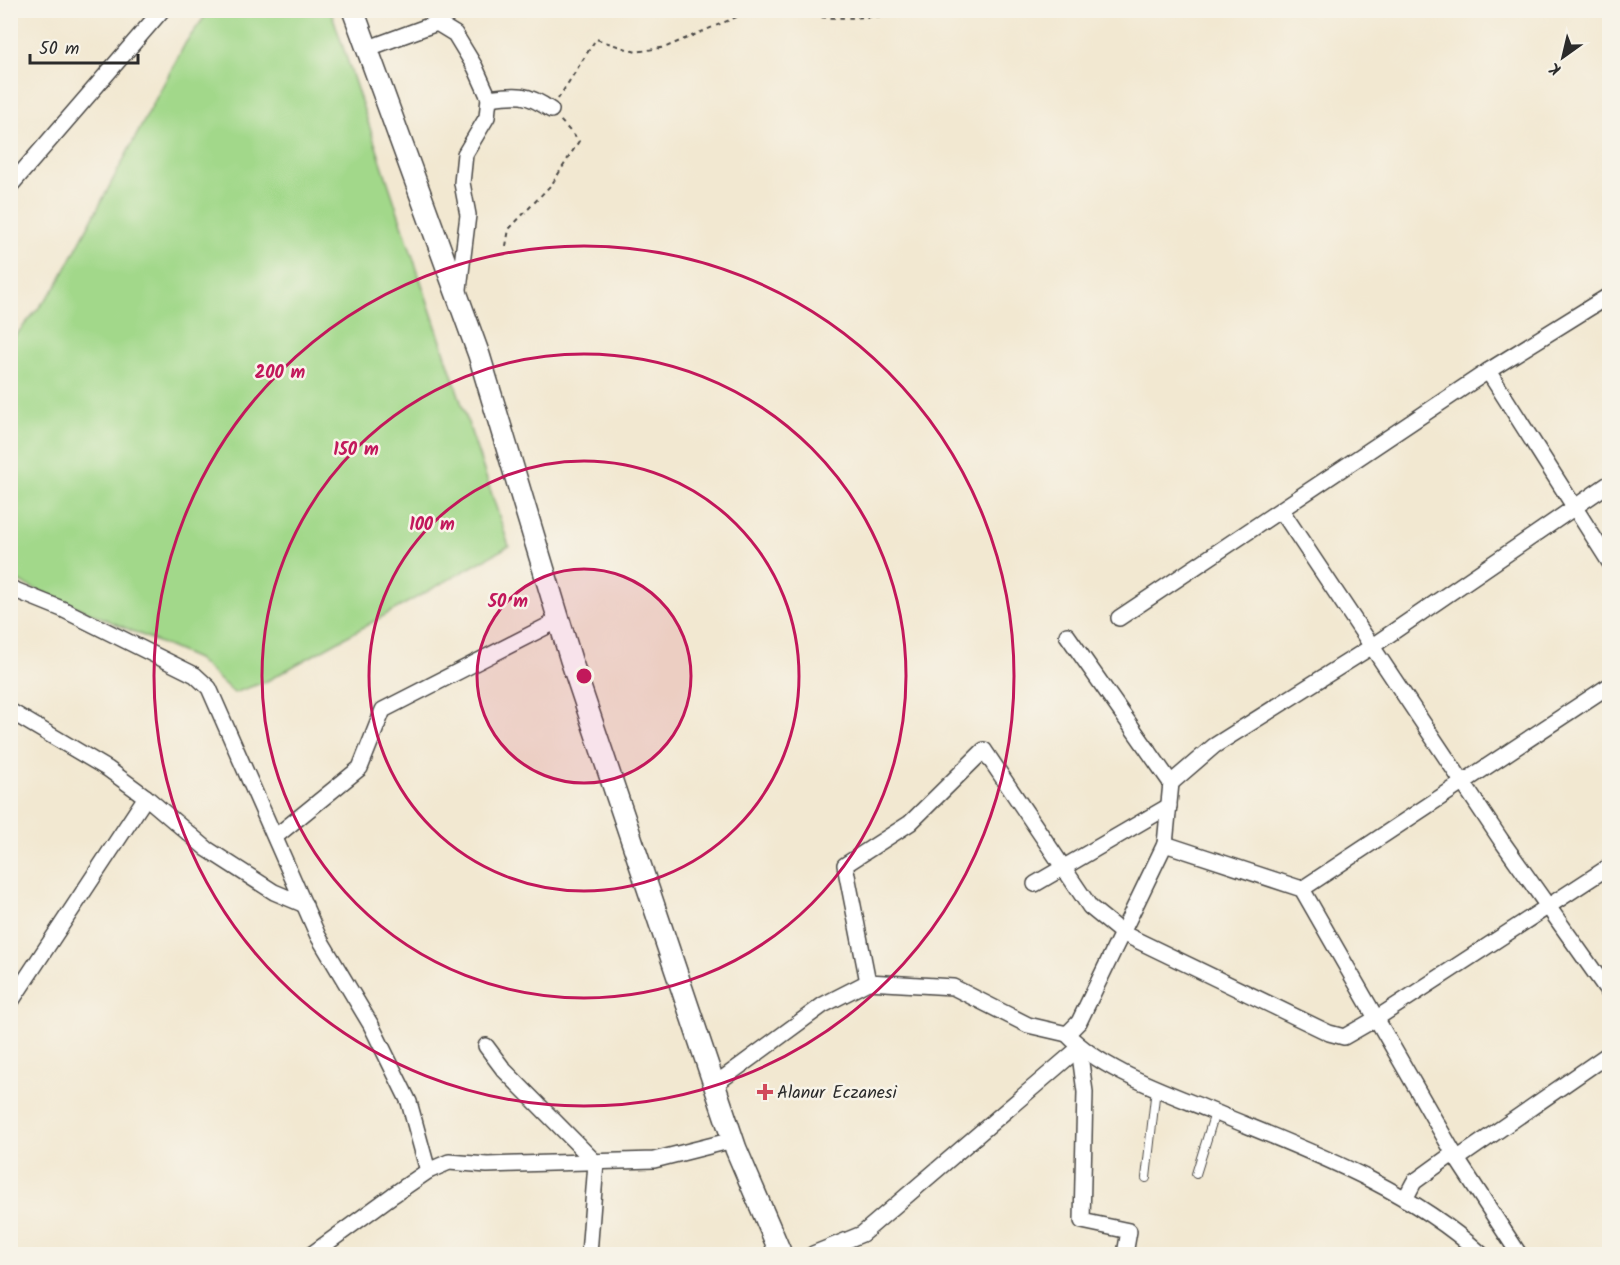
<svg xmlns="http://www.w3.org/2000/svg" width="1620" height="1265" viewBox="0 0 1620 1265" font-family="Kalam,sans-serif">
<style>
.green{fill:#a2d88a;stroke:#66825a;stroke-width:1.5}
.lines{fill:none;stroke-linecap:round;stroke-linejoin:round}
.lane-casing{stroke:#494744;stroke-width:10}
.street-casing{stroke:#494744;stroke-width:18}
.secondary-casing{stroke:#494744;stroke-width:24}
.path{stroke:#494744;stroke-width:2;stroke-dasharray:4.5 4.5;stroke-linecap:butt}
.lane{stroke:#fff;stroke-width:8}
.street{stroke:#fff;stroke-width:15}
.secondary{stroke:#fff;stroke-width:21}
.ring{fill:none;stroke:#c2185b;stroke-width:3}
.poi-dot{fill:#d1495b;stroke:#f7f3e8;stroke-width:2}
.labels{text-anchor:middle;stroke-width:5;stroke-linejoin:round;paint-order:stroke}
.poi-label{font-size:18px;fill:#2b2b2b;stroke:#f7f3e8;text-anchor:start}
.centre{fill:#c2185b;stroke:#f7f3e8;stroke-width:3}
.ring-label{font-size:18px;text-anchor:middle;font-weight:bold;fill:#c2185b;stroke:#f7f3e8;stroke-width:5;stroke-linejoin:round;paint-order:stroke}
</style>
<rect width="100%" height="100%" fill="#f7f3e8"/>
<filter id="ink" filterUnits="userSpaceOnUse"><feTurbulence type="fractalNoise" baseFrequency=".0167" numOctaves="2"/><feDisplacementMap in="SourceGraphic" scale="12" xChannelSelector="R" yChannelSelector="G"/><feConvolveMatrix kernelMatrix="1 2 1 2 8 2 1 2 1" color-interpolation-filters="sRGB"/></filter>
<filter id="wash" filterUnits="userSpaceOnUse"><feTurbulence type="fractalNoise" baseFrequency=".008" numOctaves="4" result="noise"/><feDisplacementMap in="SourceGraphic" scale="24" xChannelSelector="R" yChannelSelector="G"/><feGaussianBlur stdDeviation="1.35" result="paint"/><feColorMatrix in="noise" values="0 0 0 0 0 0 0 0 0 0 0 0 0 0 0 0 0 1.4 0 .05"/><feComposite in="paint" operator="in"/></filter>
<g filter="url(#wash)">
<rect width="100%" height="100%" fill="#f2e8d1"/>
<polygon class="green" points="209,11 331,11 509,546 267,681 234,693 197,659 10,578 11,341 56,287 186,42"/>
</g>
<g filter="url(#ink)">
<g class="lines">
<g class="lane-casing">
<g id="lane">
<polyline points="1196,1174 1215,1113"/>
<polyline points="1146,1178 1156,1088"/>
</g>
</g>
<g class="street-casing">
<g id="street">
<polyline points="366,49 437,23 455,34 475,67 489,98 487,117 465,154 462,183 468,215 458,297"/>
<path d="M489,98C517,94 527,93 551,110"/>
<polyline points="10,186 162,10"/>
<polyline points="1610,295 1488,371 1610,563"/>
<polyline points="1281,510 1501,840 1610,994"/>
<polyline points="10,588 62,609 195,675 209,688 318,936 371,1025 409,1102 428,1171"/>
<polyline points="1119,618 1488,371"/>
<polyline points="1067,635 1171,783 1165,844"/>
<polyline points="10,711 108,769 146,797 207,849 274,892 305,905"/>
<polyline points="1171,783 1214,746 1371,647 1610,483"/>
<polyline points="275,837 360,768 383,710 559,620"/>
<polyline points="1035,884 1169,806"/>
<polyline points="1302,889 1610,685"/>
<polyline points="868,982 845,865 910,823 984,750 1090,907 1122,933 1329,1033 1344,1037 1377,1018 1610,866"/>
<polyline points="10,1003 146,797"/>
<path d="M1067,1034C1100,1069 1163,1091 1207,1109C1303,1149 1404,1184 1481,1254"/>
<polyline points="486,1046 504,1070 596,1163 589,1254"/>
<polyline points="1079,1048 1085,1092 1082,1221 1129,1231 1125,1254"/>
<polyline points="714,1085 823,1005 868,982 953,987 1028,1025 1067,1034 1079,1022 1165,844 1302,889 1457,1159 1519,1254"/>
<polyline points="1457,1159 1610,1053"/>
<polyline points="1405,1199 1414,1182 1454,1153"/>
<polyline points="312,1254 393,1195 428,1171 449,1162 487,1165 654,1160 733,1140"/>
<polyline points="813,1254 862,1234 1079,1048"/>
</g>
</g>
<g class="secondary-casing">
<polyline id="secondary" points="353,10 479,355 571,660 736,1149 781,1254"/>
</g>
<g class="path">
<path d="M759,10C810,19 851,20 902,14L909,10"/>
<polyline points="558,99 596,39 636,52 666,47 753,10"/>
<polyline points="506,246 509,229 552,184 579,141 560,120"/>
</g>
<use href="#lane" class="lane"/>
<use href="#street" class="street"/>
<use href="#secondary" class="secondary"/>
</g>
</g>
<circle cx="584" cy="676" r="107" fill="#c2185b" fill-opacity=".12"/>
<g class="ring">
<circle cx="584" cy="676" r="107"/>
<circle cx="584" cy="676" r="215"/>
<circle cx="584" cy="676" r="322"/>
<circle cx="584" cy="676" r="430"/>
</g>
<path class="poi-dot" d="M762 1083h6v6h6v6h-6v6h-6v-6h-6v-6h6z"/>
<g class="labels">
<g class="poi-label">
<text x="777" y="1098">Alanur Eczanesi</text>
</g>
</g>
<circle cx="584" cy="676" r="9" class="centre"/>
<g class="ring-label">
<text x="280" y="378">200 m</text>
<text x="356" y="455">150 m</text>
<text x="432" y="530">100 m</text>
<text x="508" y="607">50 m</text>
</g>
<rect width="1620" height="1265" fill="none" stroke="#f7f3e8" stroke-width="36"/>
<g transform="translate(1563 57) rotate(214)" stroke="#f7f3e8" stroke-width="4.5" paint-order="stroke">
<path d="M0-4.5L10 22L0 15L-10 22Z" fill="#2b2b2b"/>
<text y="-9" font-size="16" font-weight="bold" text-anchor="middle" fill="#2b2b2b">K</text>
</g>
<path d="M30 54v9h108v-9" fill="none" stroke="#2b2b2b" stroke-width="3"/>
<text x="39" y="54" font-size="18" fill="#2b2b2b" stroke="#f7f3e8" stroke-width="4.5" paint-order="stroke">50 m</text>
</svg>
